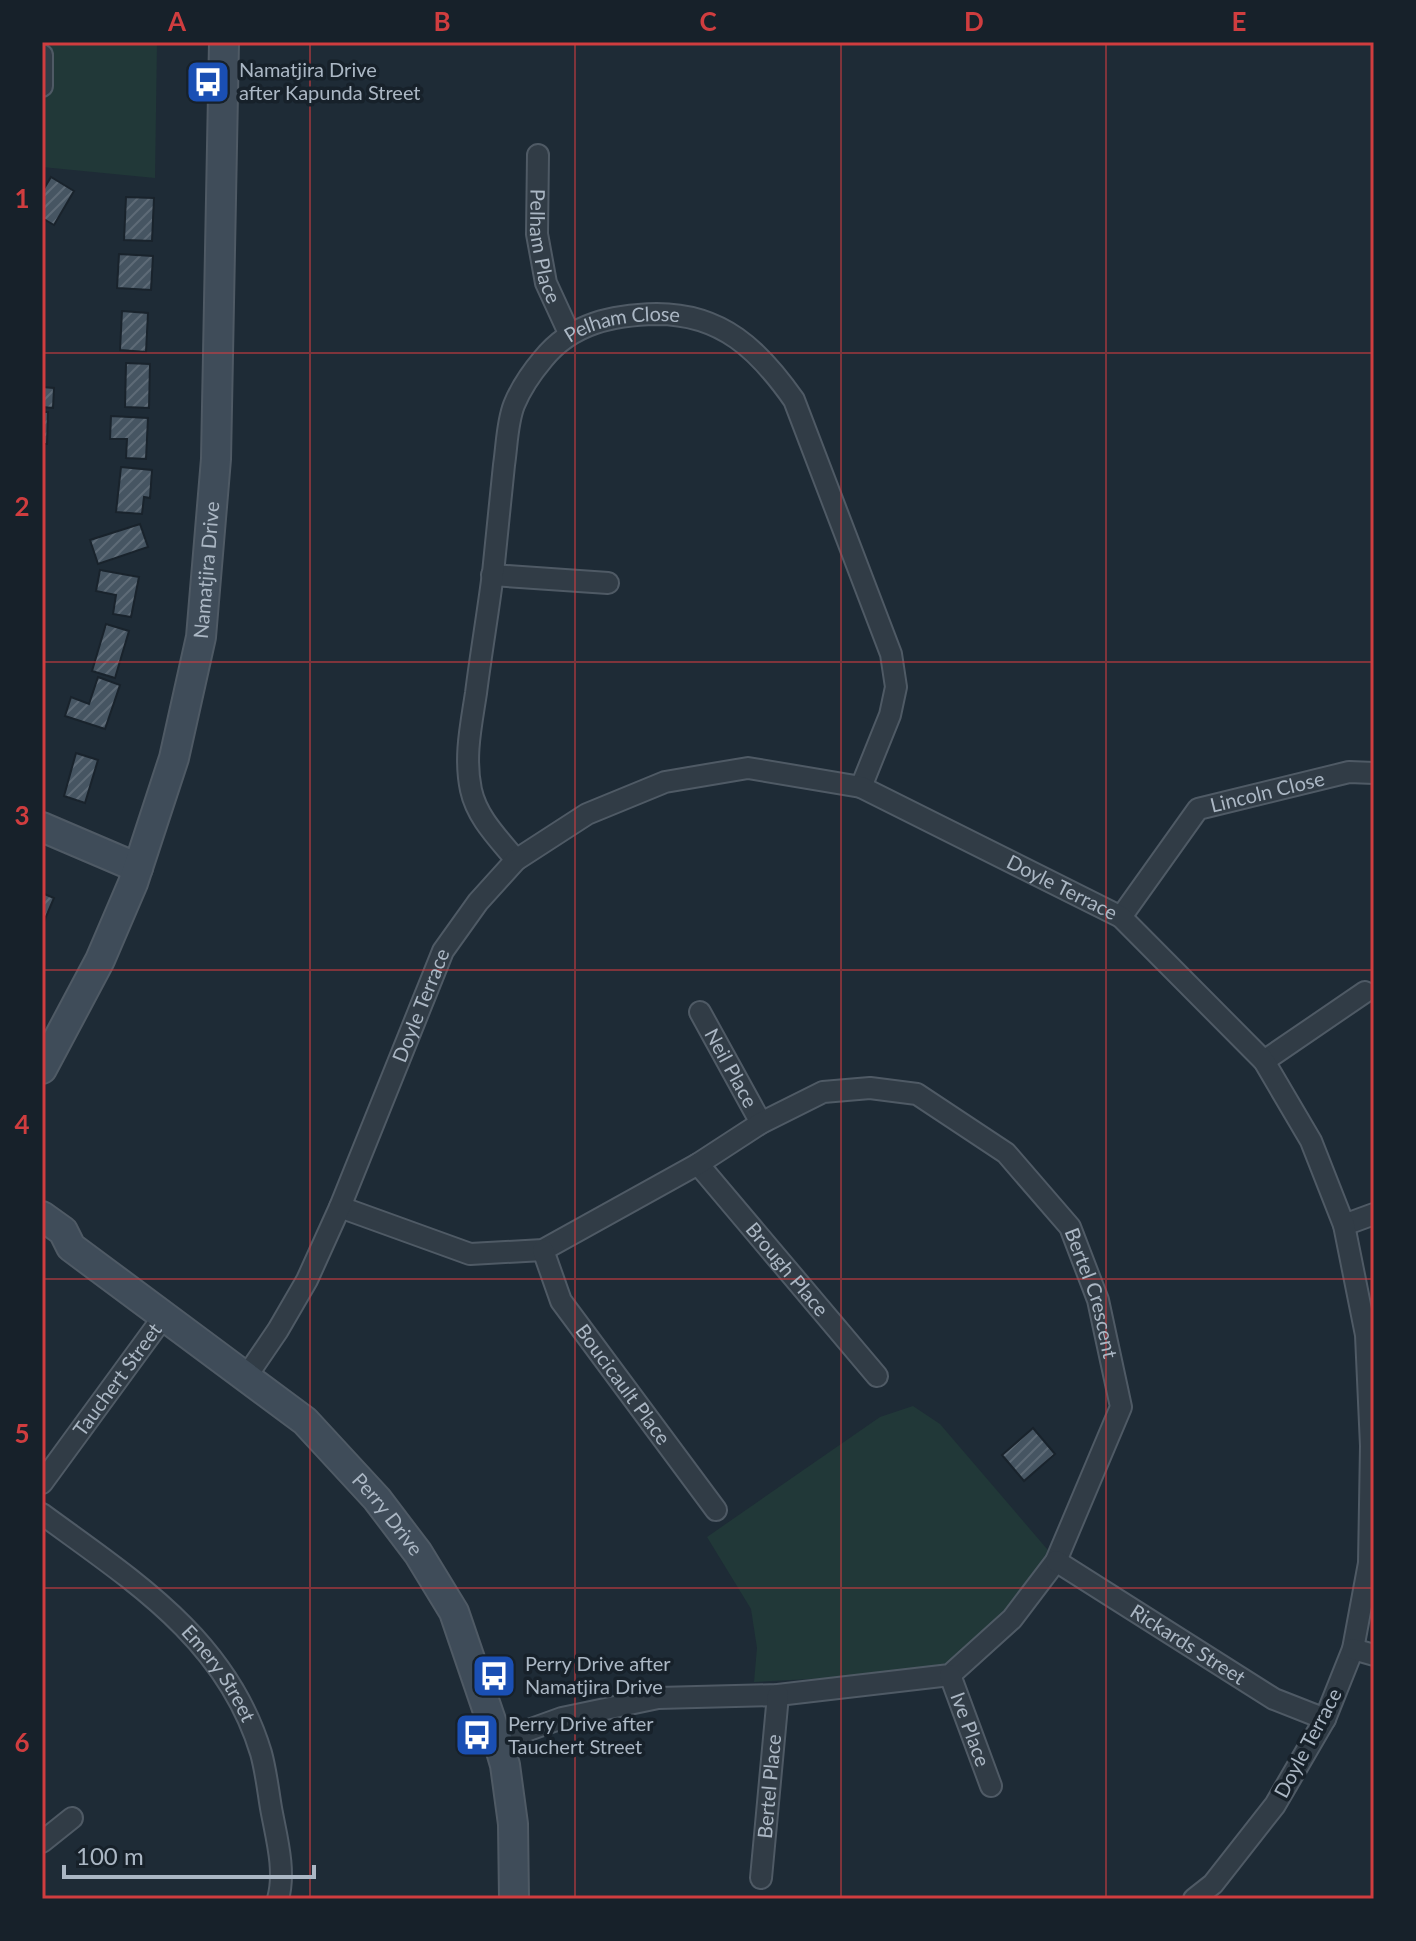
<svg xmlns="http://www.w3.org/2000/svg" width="1416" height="1941" viewBox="0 0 1416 1941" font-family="Lato,sans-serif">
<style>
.park{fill:#213838}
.building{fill:url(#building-hatch);stroke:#19232c;stroke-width:2}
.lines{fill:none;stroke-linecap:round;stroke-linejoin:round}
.street-casing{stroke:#4f5a65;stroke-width:24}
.secondary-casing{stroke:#4f5a65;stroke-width:32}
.street{stroke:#313c46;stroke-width:20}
.secondary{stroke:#3f4c59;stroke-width:28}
.grid{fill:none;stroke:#d03d3f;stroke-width:2;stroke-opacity:0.55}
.labels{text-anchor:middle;stroke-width:7;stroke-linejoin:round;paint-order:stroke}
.poi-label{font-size:20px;fill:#abb7c4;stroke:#17212a;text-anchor:start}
.street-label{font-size:20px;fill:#abb7c4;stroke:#17212a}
.neatline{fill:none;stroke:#d03d3f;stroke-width:3}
.grid-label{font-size:26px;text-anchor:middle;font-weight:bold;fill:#d03d3f}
</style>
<defs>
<pattern id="building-hatch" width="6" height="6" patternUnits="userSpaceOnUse" patternTransform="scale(2)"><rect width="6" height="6" fill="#465562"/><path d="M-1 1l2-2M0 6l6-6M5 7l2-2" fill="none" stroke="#5e6b77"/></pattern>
</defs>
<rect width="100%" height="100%" fill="#1e2b36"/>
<g class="park">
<polygon points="42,42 157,42 155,178 42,167"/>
<polygon points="913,1406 940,1424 1053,1556 1010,1617 947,1672 754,1682 757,1648 751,1609 707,1537 880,1417"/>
</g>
<g class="building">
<polygon points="51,177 74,191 54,225 42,218 42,192"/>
<polygon points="126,197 154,198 152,241 124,240"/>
<polygon points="119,254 153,256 151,290 117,288"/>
<polygon points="122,311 148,313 146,352 120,350"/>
<polygon points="126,363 150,364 149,408 125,407"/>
<polygon points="42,387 54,388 53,408 42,407"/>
<polygon points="42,412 48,412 47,444 42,444"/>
<polygon points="111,416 148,418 146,459 126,458 127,439 110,439"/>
<polygon points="121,467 152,470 150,498 144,497 142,514 116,512"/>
<polygon points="140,524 148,547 98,564 90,540"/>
<polygon points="100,570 139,577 131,617 113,614 116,595 96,591"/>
<polygon points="106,624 129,631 115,678 92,671"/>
<polygon points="98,677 120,685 105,729 65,716 71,697 89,704"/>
<polygon points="76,753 98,760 85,803 64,796"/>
<polygon points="42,893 54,898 42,926"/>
<polygon points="1033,1428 1055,1454 1024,1481 1002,1455"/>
</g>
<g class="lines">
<g class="street-casing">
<g id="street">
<polyline points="42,55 42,86"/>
<path id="s1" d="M538,155L537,234L546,283L569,333"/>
<polyline points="492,575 608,583"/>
<path id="s2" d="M516,860C499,839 477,818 471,790C464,757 471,726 476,693C481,653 488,613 493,573C497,537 500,501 504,465C507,445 507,423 514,405C521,388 532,372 543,359C572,323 613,315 657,314C722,314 759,350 794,400L891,654L896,687L890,715L861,787"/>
<path id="s3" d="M1121,917L1198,809L1349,772L1374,773"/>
<path id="s4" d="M700,1012L761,1123"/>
<polyline points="1264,1061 1365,992"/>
<path id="s5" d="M698,1164L877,1376"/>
<path id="s6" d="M340,1207L470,1254L543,1250L698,1164L761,1123L823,1092L870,1088L917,1094L1006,1153L1070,1227L1098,1300L1121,1407L1056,1561L1012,1619L950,1675L778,1695L658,1698L562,1718L498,1741"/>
<polyline points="1344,1225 1374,1214"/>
<path id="s7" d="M543,1250L561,1301L716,1510"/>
<path id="s8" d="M246,1377L278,1330L307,1280L340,1207L443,951L478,902L516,860L587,814L665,782L748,768L861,787L1121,917L1264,1061L1311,1141L1344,1225L1366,1335L1371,1446L1369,1563L1353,1649L1325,1719L1275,1805L1213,1884L1194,1899"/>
<path id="s9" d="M42,1483L164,1316"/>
<path id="s10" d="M42,1514C132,1580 227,1639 261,1753C266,1771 268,1790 271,1808C276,1836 286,1870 278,1899"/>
<path id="s11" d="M1056,1561L1274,1699L1325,1719"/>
<polyline points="1353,1649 1374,1655"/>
<path id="s12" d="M950,1675L991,1786"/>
<polyline points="42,1842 72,1818"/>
<path id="s13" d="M761,1878L778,1695"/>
</g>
</g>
<g class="secondary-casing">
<g id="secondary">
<polyline points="42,827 138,868"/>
<path id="s14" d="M42,1069L100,960L133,883L174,758L201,637L216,459L224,42"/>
<path id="s15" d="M42,1216L63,1231L71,1247L305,1421L377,1499L418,1553L454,1612L498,1741L505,1765L513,1824L514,1899"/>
</g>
</g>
<use href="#street" class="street"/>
<use href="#secondary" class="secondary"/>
</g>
<path class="grid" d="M310,42V1899M575,42V1899M841,42V1899M1106,42V1899M42,353H1374M42,662H1374M42,970H1374M42,1279H1374M42,1588H1374"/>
<defs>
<g id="bus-square" transform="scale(2.3)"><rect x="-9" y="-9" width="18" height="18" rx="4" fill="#1a4fb4" stroke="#17212a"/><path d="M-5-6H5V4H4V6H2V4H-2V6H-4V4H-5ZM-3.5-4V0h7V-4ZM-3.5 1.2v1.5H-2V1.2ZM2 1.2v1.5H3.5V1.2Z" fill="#fff"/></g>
</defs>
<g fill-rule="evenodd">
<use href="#bus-square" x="208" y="82"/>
<use href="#bus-square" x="494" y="1676"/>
<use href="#bus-square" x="477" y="1735"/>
</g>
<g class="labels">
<g class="poi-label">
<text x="239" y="77">Namatjira Drive<tspan x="239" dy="23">after Kapunda Street</tspan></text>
<text x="525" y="1671">Perry Drive after<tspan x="525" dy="23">Namatjira Drive</tspan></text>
<text x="508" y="1731">Perry Drive after<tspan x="508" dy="23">Tauchert Street</tspan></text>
</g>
<g class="street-label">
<text dy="7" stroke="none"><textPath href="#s1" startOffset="92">Pelham Place</textPath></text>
<text dy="7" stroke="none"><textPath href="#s2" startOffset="618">Pelham Close</textPath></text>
<text dy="7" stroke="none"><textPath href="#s14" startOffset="530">Namatjira Drive</textPath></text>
<text dy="7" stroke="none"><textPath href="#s3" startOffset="204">Lincoln Close</textPath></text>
<text dy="7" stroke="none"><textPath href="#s8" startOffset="1180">Doyle Terrace</textPath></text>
<text dy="7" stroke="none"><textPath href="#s8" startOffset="412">Doyle Terrace</textPath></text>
<text dy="7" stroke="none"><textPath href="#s4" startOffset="64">Neil Place</textPath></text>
<text dy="7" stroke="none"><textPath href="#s5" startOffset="138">Brough Place</textPath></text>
<text dy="7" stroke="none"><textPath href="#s6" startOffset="902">Bertel Crescent</textPath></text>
<text dy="7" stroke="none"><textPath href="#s9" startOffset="128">Tauchert Street</textPath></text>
<text dy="7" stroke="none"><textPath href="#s7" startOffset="158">Boucicault Place</textPath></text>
<text dy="7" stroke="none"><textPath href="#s15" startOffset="460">Perry Drive</textPath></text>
<text dy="7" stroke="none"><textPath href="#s11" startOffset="156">Rickards Street</textPath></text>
<text dy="7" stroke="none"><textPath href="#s10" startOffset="240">Emery Street</textPath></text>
<text dy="7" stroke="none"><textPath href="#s12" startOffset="58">Ive Place</textPath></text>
<text transform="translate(1308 1743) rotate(-62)" y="7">Doyle Terrace</text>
<text dy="7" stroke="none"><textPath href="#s13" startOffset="92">Bertel Place</textPath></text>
</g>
</g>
<rect width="1416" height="1941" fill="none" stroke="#17212a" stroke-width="88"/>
<path d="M64 1865v12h250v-12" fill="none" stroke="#abb7c4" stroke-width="4"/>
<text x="76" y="1865" font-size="24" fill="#abb7c4" stroke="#17212a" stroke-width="6" paint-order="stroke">100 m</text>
<rect x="44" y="44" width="1328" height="1853" class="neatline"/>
<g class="grid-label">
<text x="177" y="31">A</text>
<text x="442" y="31">B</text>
<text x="708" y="31">C</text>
<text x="974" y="31">D</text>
<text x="1239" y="31">E</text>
<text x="22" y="208">1</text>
<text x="22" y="516">2</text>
<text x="22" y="825">3</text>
<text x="22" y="1134">4</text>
<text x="22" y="1443">5</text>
<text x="22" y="1752">6</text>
</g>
</svg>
